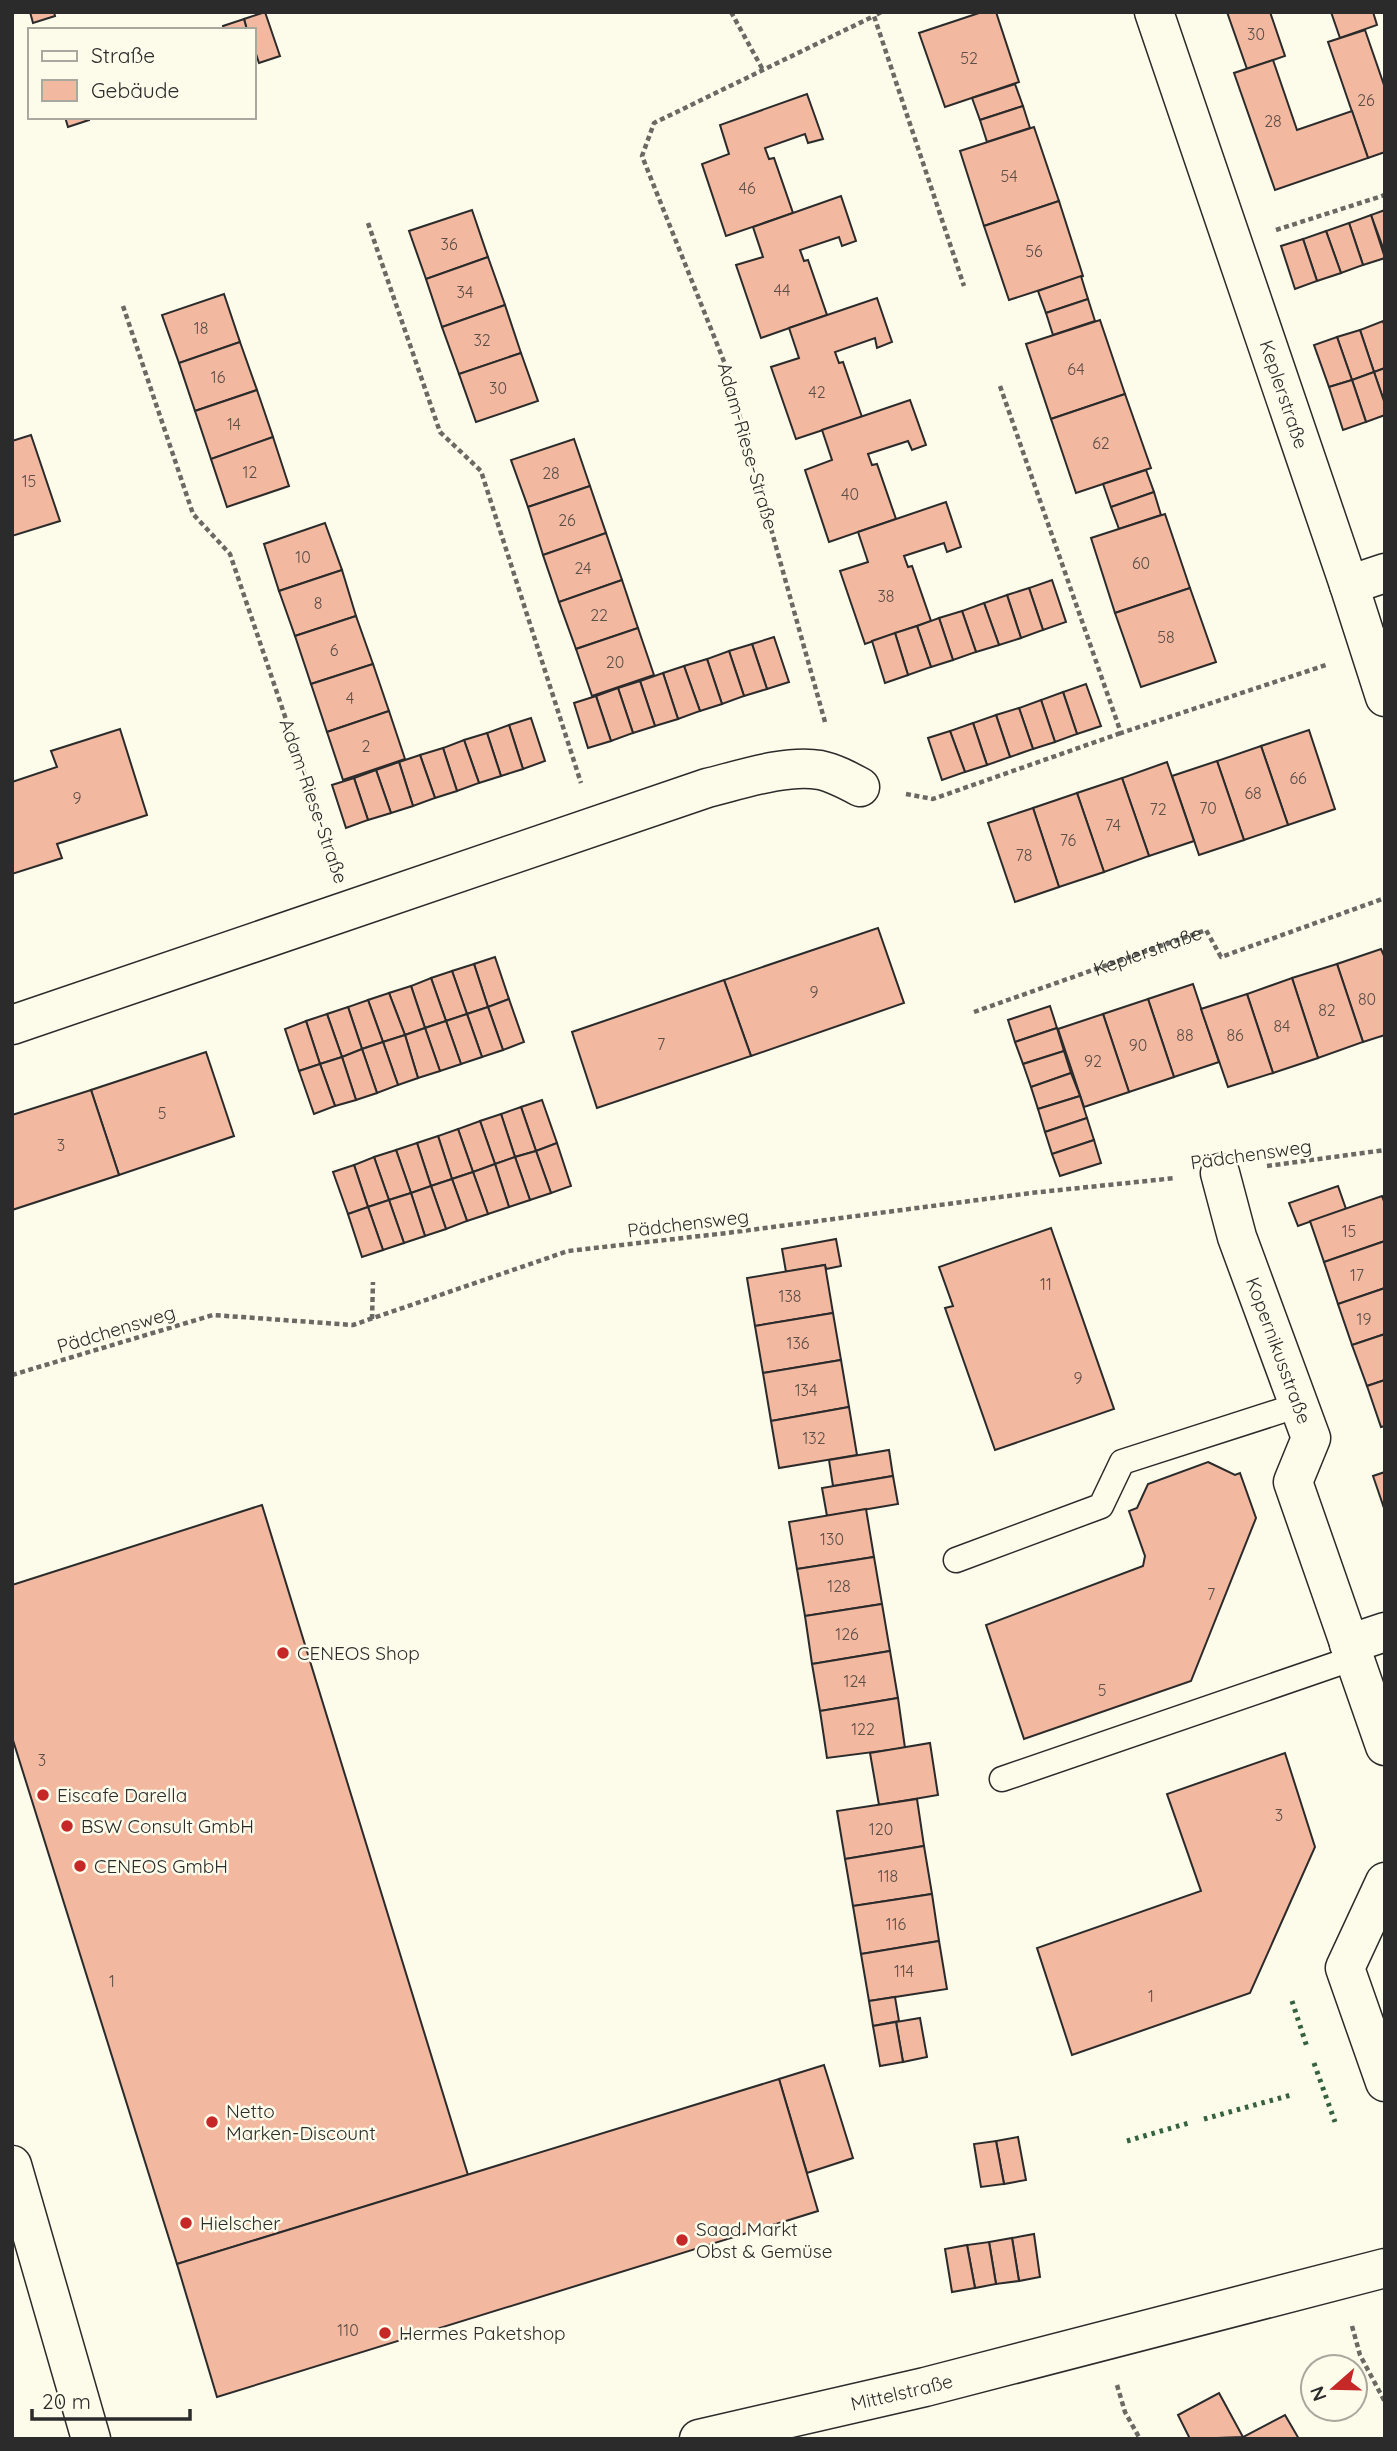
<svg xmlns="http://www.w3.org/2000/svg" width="1397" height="2451" viewBox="0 0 1397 2451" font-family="Quicksand,sans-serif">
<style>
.building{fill:#f2b8a0;stroke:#2b2b2b;stroke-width:2}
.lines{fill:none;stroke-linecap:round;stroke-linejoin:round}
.lane-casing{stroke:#2b2b2b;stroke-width:27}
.street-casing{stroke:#2b2b2b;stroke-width:41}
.path{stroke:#6a6964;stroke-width:4.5;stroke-dasharray:5 3.5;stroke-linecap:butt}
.lane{stroke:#fdfbea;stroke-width:24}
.street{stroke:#fdfbea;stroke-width:38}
.hedge{stroke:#34623c;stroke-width:5;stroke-dasharray:3.5 5;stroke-linecap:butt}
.poi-dot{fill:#c62828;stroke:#fdfbea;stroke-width:2.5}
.labels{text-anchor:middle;stroke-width:5;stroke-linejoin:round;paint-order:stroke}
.number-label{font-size:16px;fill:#5d4e48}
.street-label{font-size:19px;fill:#2b2b2b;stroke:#fdfbea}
.poi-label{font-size:19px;fill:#2b2b2b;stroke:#fdfbea;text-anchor:start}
</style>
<rect width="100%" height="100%" fill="#fdfbea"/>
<g class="building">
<polygon points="30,12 54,12 55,16 33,23"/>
<polygon points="265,12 280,56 259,63 254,48 254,30 247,30 244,19"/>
<polygon points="982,12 996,12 1019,82 945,107 919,33"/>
<polygon points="1227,12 1270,12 1285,56 1247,69"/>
<polygon points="1331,12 1373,12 1377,25 1340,38"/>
<polygon points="244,19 247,30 224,30 223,26"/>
<polygon points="1365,30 1385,88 1385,152 1368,158 1328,42"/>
<polygon points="1273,60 1297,130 1352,111 1368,158 1275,190 1234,73"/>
<polygon points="1015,84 1023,106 980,120 972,98"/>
<polygon points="807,94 823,139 808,143 805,134 765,148 769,159 774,158 793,213 726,236 702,164 729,154 720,125"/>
<polygon points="1023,106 1030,128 987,142 980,120"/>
<polygon points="65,117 88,117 89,120 68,127"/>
<polygon points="1034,127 1059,201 984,226 960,151"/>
<polygon points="841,196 856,241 842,246 839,237 800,250 804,261 808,260 827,315 761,338 736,265 763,257 753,227"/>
<polygon points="1059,201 1083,276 1009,300 984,226"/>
<polygon points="472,210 488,257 426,279 409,231"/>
<polygon points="1385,210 1385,253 1371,215"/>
<polygon points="1371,215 1385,258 1363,265 1349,223"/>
<polygon points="1349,223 1363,265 1341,273 1326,231"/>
<polygon points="1326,231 1341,273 1317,281 1303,239"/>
<polygon points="1303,239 1317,281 1295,289 1281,246"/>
<polygon points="488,257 505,305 442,327 426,279"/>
<polygon points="1081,276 1088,299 1046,313 1038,291"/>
<polygon points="224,294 240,342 179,363 162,315"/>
<polygon points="877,298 892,342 877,348 875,338 835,352 839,363 843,362 862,417 796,439 771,367 799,358 789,328"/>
<polygon points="1088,299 1095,321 1053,335 1046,313"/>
<polygon points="505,305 521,353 459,374 442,327"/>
<polygon points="1100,320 1125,394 1051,419 1026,344"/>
<polygon points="1383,321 1385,328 1385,368 1374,372 1360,330"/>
<polygon points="1360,330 1374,372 1352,380 1337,337"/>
<polygon points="1337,337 1352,380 1329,387 1314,345"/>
<polygon points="240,342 257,390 195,411 179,363"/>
<polygon points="521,353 538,401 476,422 459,374"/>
<polygon points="1385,368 1385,404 1374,372"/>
<polygon points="1374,372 1385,404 1385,415 1366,422 1352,380"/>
<polygon points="1352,380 1366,422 1343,430 1329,387"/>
<polygon points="257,390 273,437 211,459 195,411"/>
<polygon points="1125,394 1151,468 1076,493 1051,419"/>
<polygon points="910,400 926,445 912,450 908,441 868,454 872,465 877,464 896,519 829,542 805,470 832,460 822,430"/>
<polygon points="31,435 60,521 12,536 12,441"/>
<polygon points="273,437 289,486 227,507 211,459"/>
<polygon points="574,439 590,486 528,507 511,460"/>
<polygon points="1146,470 1154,492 1111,507 1103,484"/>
<polygon points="590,486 606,533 543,555 528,507"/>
<polygon points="1154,492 1161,515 1119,529 1111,507"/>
<polygon points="946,502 961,547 947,552 944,543 904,556 908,567 912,566 931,621 865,644 840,571 868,562 858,532"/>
<polygon points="1165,514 1190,588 1115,613 1091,538"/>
<polygon points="325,523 342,570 279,591 264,544"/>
<polygon points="606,533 622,580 559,602 543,555"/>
<polygon points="342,570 356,616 295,636 279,591"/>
<polygon points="622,580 638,628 576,649 559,602"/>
<polygon points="1052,580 1066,622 1043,630 1029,588"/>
<polygon points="1029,588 1043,630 1021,638 1007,595"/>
<polygon points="1190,588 1216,662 1141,687 1115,613"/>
<polygon points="1007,595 1021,638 999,645 984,603"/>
<polygon points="984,603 999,645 976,652 962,611"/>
<polygon points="962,611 976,652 953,660 939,618"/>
<polygon points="356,616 373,664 311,684 295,636"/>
<polygon points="939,618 953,660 931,667 917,626"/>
<polygon points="917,626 931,667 908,675 895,633"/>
<polygon points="638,628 654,675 592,696 576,649"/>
<polygon points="895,633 908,675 885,683 872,641"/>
<polygon points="774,637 789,682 767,689 752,644"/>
<polygon points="752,644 767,689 744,696 729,651"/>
<polygon points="729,651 744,696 722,704 707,659"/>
<polygon points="707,659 722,704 700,711 684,666"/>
<polygon points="373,664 389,711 327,732 311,684"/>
<polygon points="684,666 700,711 678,719 663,673"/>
<polygon points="663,673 678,719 655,726 640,681"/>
<polygon points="640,681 655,726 633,733 618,688"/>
<polygon points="1086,684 1101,726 1077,734 1063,692"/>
<polygon points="618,688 633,733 611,741 596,696"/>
<polygon points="1063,692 1077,734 1055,742 1041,700"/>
<polygon points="596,696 611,741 588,748 574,703"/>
<polygon points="1041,700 1055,742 1033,749 1019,708"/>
<polygon points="1019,708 1033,749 1010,757 996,715"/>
<polygon points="389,711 405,759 343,780 327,732"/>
<polygon points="996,715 1010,757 987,765 973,723"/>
<polygon points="531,718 545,761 523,769 509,725"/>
<polygon points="973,723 987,765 965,772 950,731"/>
<polygon points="509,725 523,769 501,776 487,733"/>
<polygon points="120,729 147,815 57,844 62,858 12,874 12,782 57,767 51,751"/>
<polygon points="1309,730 1335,809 1288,825 1261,746"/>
<polygon points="950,731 965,772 942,780 928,738"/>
<polygon points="487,733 501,776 479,783 464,740"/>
<polygon points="464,740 479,783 457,791 443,748"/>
<polygon points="1261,746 1288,825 1244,840 1217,761"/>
<polygon points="443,748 457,791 435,798 420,755"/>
<polygon points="420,755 435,798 413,806 399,762"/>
<polygon points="1217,761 1244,840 1199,855 1172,776"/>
<polygon points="399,762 413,806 391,813 376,770"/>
<polygon points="1167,762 1194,841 1149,856 1122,778"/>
<polygon points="376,770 391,813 368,820 354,778"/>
<polygon points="354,778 368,820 346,828 332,785"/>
<polygon points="1122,778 1149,856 1104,872 1077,793"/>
<polygon points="1077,793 1104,872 1059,887 1033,808"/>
<polygon points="1033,808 1059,887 1015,902 988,823"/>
<polygon points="878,928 904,1003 751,1056 724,980"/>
<polygon points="1381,949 1385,958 1385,1035 1363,1042 1337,964"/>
<polygon points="495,957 509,999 488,1007 474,964"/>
<polygon points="474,964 488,1007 467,1014 452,971"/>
<polygon points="1337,964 1363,1042 1318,1058 1292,978"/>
<polygon points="452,971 467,1014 446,1021 431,978"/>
<polygon points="431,978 446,1021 425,1028 411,986"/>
<polygon points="1292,978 1318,1058 1273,1073 1247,994"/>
<polygon points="724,980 751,1056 597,1108 572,1032"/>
<polygon points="1193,984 1219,1062 1174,1077 1148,999"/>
<polygon points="411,986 425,1028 405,1035 389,993"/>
<polygon points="389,993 405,1035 383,1042 368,1000"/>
<polygon points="1247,994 1273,1073 1228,1087 1201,1009"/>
<polygon points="509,999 524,1042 503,1050 488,1007"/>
<polygon points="1148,999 1174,1077 1129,1092 1103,1014"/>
<polygon points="368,1000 383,1042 362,1049 348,1007"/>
<polygon points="1050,1006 1057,1028 1015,1042 1008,1020"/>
<polygon points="348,1007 362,1049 342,1057 327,1014"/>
<polygon points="488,1007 503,1050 482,1057 467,1014"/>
<polygon points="327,1014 342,1057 320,1064 306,1021"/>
<polygon points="467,1014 482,1057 461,1064 446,1021"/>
<polygon points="1103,1014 1129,1092 1084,1107 1058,1029"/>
<polygon points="306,1021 320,1064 299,1071 285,1029"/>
<polygon points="446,1021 461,1064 440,1071 425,1028"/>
<polygon points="425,1028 440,1071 418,1078 405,1035"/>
<polygon points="1057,1028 1064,1051 1023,1064 1015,1042"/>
<polygon points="405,1035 418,1078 398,1085 383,1042"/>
<polygon points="383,1042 398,1085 377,1093 362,1049"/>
<polygon points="362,1049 377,1093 356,1100 342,1057"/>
<polygon points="1064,1051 1071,1073 1031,1087 1023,1064"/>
<polygon points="206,1052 234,1136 119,1175 91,1090"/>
<polygon points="342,1057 356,1100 335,1106 320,1064"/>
<polygon points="320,1064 335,1106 314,1114 299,1071"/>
<polygon points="1071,1073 1080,1096 1038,1109 1031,1087"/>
<polygon points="91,1090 119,1175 12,1210 12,1115"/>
<polygon points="1080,1096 1087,1118 1045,1132 1038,1109"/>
<polygon points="542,1100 557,1143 536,1151 521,1107"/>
<polygon points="521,1107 536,1151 515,1157 501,1114"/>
<polygon points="501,1114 515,1157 495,1164 480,1121"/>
<polygon points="1087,1118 1094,1140 1052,1154 1045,1132"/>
<polygon points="480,1121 495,1164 473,1172 458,1129"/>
<polygon points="458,1129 473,1172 452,1179 438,1136"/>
<polygon points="438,1136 452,1179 431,1186 417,1143"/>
<polygon points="1094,1140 1101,1163 1060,1176 1052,1154"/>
<polygon points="417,1143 431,1186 411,1193 396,1150"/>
<polygon points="557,1143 571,1186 551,1193 536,1151"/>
<polygon points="396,1150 411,1193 389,1200 374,1157"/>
<polygon points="536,1151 551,1193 530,1200 515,1157"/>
<polygon points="374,1157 389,1200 368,1207 354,1165"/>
<polygon points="515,1157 530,1200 509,1207 495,1164"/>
<polygon points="495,1164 509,1207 488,1214 473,1172"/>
<polygon points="354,1165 368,1207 348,1214 333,1172"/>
<polygon points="473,1172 488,1214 467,1221 452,1179"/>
<polygon points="452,1179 467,1221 446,1229 431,1186"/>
<polygon points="431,1186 446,1229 425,1236 411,1193"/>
<polygon points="1338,1186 1346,1209 1298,1226 1289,1203"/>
<polygon points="411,1193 425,1236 404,1243 389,1200"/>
<polygon points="1382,1196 1385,1204 1385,1241 1324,1262 1310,1221"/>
<polygon points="389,1200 404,1243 383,1250 368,1207"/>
<polygon points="368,1207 383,1250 362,1257 348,1214"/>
<polygon points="1051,1228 1114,1409 995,1450 945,1308 953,1306 939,1267"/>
<polygon points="836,1239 841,1266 826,1269 825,1265 786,1272 782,1249"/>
<polygon points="1385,1241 1385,1288 1338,1304 1324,1262"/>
<polygon points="825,1265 833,1313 755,1326 747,1278"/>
<polygon points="1385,1288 1385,1334 1352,1345 1338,1304"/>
<polygon points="833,1313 841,1360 763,1373 755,1326"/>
<polygon points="1385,1334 1385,1380 1367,1386 1352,1345"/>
<polygon points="841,1360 849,1407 771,1421 763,1373"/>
<polygon points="1385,1380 1385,1426 1381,1427 1367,1386"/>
<polygon points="849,1407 857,1455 779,1468 771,1421"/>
<polygon points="889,1450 893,1476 833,1486 829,1460"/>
<polygon points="1208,1462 1235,1475 1240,1473 1256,1518 1191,1681 1024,1739 986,1625 1143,1566 1145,1556 1129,1511 1137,1508 1148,1484"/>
<polygon points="1385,1472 1385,1511 1373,1476"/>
<polygon points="893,1476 898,1504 827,1516 822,1488"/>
<polygon points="262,1505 468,2175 177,2264 12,1737 12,1585"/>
<polygon points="866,1509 874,1557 797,1569 789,1522"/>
<polygon points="874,1557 882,1604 805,1616 797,1569"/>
<polygon points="882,1604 890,1651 812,1664 805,1616"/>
<polygon points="890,1651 898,1698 820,1711 812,1664"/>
<polygon points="898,1698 905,1748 827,1758 820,1711"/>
<polygon points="930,1743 938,1795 879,1805 870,1753"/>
<polygon points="1285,1753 1315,1847 1250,1993 1072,2055 1037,1948 1201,1891 1167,1794"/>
<polygon points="917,1799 924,1846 845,1859 837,1811"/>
<polygon points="924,1846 932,1894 853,1906 845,1859"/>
<polygon points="932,1894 939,1941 861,1954 853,1906"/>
<polygon points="939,1941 947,1989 869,2001 861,1954"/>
<polygon points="895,1997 899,2021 873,2026 869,2001"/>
<polygon points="920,2018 927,2057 903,2062 896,2022"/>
<polygon points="896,2022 903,2062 880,2066 873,2026"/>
<polygon points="824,2065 853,2158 807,2173 779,2079"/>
<polygon points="779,2079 818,2211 217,2397 177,2264"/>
<polygon points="1018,2137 1026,2180 1004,2184 996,2141"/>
<polygon points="996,2141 1004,2184 981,2187 974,2144"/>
<polygon points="1034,2234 1040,2277 1019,2281 1012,2238"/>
<polygon points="1012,2238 1019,2281 996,2284 989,2242"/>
<polygon points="989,2242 996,2284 975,2288 967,2245"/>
<polygon points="967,2245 975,2288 952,2292 945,2249"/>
<polygon points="1219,2393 1243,2437 1190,2439 1178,2415"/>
<polygon points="1285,2415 1299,2439 1240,2439 1243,2437"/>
</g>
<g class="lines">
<g class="lane-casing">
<g id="lane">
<polyline points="956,1560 1101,1506 1122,1462 1299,1405"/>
<polyline points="1002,1779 1354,1658"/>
</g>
</g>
<g class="street-casing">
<g id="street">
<path id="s2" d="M1154,12L1349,585L1385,697"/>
<polyline points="1349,585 1385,573"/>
<path d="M12,1025L707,788C740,780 786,764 820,770C834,773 847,780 860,787"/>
<path id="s3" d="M1220,1173L1237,1237L1311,1438L1293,1482L1385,1746"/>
<polyline points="1349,1644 1385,1632"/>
<polyline points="1385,1882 1345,1968 1385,2082"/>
<polyline points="12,2165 91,2439"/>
<path id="s4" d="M699,2439L925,2387L1385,2268"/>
</g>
</g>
<g class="path">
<polyline points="731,12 763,70"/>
<polyline points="881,12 874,16 964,286"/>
<polyline points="368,223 440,432 481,471 581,783"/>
<polyline points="1276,230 1385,195"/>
<polyline points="123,306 193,514 230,554 336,867"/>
<polyline points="1000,386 1121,733 1326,665"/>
<polyline points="825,722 725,364 642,156 654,123 874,16"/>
<polyline points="906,794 933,799 1121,733"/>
<path id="s1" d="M974,1012L1206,930L1221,957L1385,898"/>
<polyline points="1267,1166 1385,1150"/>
<polyline points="372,1319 373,1282"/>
<polyline points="12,1375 213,1315 353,1325 568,1251 727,1233 1031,1193 1175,1178"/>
<polyline points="1352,2326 1360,2355 1385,2402"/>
<polyline points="1117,2385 1125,2412 1140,2439"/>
</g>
<use href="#lane" class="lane"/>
<use href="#street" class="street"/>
<g class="hedge">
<polyline points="1292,2001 1307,2047"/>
<polyline points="1314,2063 1335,2122"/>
<polyline points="1204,2119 1291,2095"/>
<polyline points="1127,2141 1192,2122"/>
</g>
</g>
<g class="poi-dot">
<circle cx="283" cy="1653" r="7"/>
<circle cx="43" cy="1795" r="7"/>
<circle cx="67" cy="1826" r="7"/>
<circle cx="80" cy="1866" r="7"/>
<circle cx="212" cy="2122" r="7"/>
<circle cx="186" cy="2223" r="7"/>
<circle cx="682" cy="2240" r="7"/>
<circle cx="385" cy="2333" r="7"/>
</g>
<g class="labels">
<g class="number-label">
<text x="1256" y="40">30</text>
<text x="969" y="64">52</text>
<text x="1366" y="106">26</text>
<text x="1273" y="127">28</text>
<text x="1009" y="182">54</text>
<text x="747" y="194">46</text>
<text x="449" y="250">36</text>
<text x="1034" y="257">56</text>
<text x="782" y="296">44</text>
<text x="465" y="298">34</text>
<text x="201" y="334">18</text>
<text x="482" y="346">32</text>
<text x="1076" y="375">64</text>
<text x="218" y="383">16</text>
<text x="498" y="394">30</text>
<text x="817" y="398">42</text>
<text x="234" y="430">14</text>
<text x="1101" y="449">62</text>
<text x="250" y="478">12</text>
<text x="551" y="479">28</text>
<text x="29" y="487">15</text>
<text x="850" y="500">40</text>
<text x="567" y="526">26</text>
<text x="303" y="563">10</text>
<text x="1141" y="569">60</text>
<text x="583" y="574">24</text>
<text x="886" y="602">38</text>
<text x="318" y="609">8</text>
<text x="599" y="621">22</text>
<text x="1166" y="643">58</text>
<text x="334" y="656">6</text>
<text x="615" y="668">20</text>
<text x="350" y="704">4</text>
<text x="366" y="752">2</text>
<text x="1298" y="784">66</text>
<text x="1253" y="799">68</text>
<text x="77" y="804">9</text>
<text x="1208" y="814">70</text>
<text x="1158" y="815">72</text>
<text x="1113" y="831">74</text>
<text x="1068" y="846">76</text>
<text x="1024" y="861">78</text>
<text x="814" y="998">9</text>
<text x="1367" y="1005">80</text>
<text x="1327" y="1016">82</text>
<text x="1282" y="1032">84</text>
<text x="1185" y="1041">88</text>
<text x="1235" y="1041">86</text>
<text x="661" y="1050">7</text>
<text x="1138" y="1051">90</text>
<text x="1093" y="1067">92</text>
<text x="162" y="1119">5</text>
<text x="61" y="1151">3</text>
<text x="1349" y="1237">15</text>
<text x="1357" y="1281">17</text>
<text x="1046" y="1290">11</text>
<text x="790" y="1302">138</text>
<text x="1364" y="1325">19</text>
<text x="798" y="1349">136</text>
<text x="1078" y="1384">9</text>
<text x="806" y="1396">134</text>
<text x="814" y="1444">132</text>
<text x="832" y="1545">130</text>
<text x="839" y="1592">128</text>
<text x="1211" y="1600">7</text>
<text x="847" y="1640">126</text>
<text x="855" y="1687">124</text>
<text x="1102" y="1696">5</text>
<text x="863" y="1735">122</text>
<text x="42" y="1766">3</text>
<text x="1279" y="1821">3</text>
<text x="881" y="1835">120</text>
<text x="888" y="1882">118</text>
<text x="896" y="1930">116</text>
<text x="904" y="1977">114</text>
<text x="112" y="1987">1</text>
<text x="1151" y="2002">1</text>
<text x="348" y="2336">110</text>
</g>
<g class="street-label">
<text dy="7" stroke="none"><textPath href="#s2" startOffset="404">Keplerstraße</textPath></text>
<text transform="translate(748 446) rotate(74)" y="7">Adam-Riese-Straße</text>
<text transform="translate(314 801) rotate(71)" y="7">Adam-Riese-Straße</text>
<text dy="7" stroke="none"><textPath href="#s1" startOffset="184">Keplerstraße</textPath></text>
<text transform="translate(1251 1154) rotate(-8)" y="7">Pädchensweg</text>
<text transform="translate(688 1223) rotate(-7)" y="7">Pädchensweg</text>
<text transform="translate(116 1329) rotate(-17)" y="7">Pädchensweg</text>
<text dy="7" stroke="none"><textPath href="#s3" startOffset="187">Kopernikusstraße</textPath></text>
<text dy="7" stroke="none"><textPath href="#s4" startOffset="208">Mittelstraße</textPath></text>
</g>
<g class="poi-label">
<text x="297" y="1660">CENEOS Shop</text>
<text x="57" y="1802">Eiscafe Darella</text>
<text x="81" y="1833">BSW Consult GmbH</text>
<text x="94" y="1873">CENEOS GmbH</text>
<text x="226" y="2118">Netto<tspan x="226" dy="22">Marken-Discount</tspan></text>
<text x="200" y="2230">Hielscher</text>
<text x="696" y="2236">Saad Markt<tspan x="696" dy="22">Obst &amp; Gemüse</tspan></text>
<text x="399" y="2340">Hermes Paketshop</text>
</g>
</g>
<rect width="1397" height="2451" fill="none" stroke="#2b2b2b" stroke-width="28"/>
<rect x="28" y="28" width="228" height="91" fill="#fdfbea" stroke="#a9a89e" stroke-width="2"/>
<rect x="42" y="51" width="35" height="10" fill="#fdfbea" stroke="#a9a89e" stroke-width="2"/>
<text x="91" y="63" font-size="21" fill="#2b2b2b">Straße</text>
<rect x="42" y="80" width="35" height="21" fill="#f2b8a0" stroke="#a9a89e" stroke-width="2"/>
<text x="91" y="98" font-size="21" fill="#2b2b2b">Gebäude</text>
<g transform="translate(1334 2388) rotate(250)"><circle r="33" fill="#fdfbea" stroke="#a9a89e" stroke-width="2"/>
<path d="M0-5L12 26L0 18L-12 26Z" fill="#c62828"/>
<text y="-10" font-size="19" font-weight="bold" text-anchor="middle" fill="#2b2b2b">N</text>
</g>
<path d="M32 2409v10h158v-10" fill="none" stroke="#2b2b2b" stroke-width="3.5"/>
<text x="42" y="2409" font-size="21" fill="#2b2b2b" stroke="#fdfbea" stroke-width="5" paint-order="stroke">20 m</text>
</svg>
